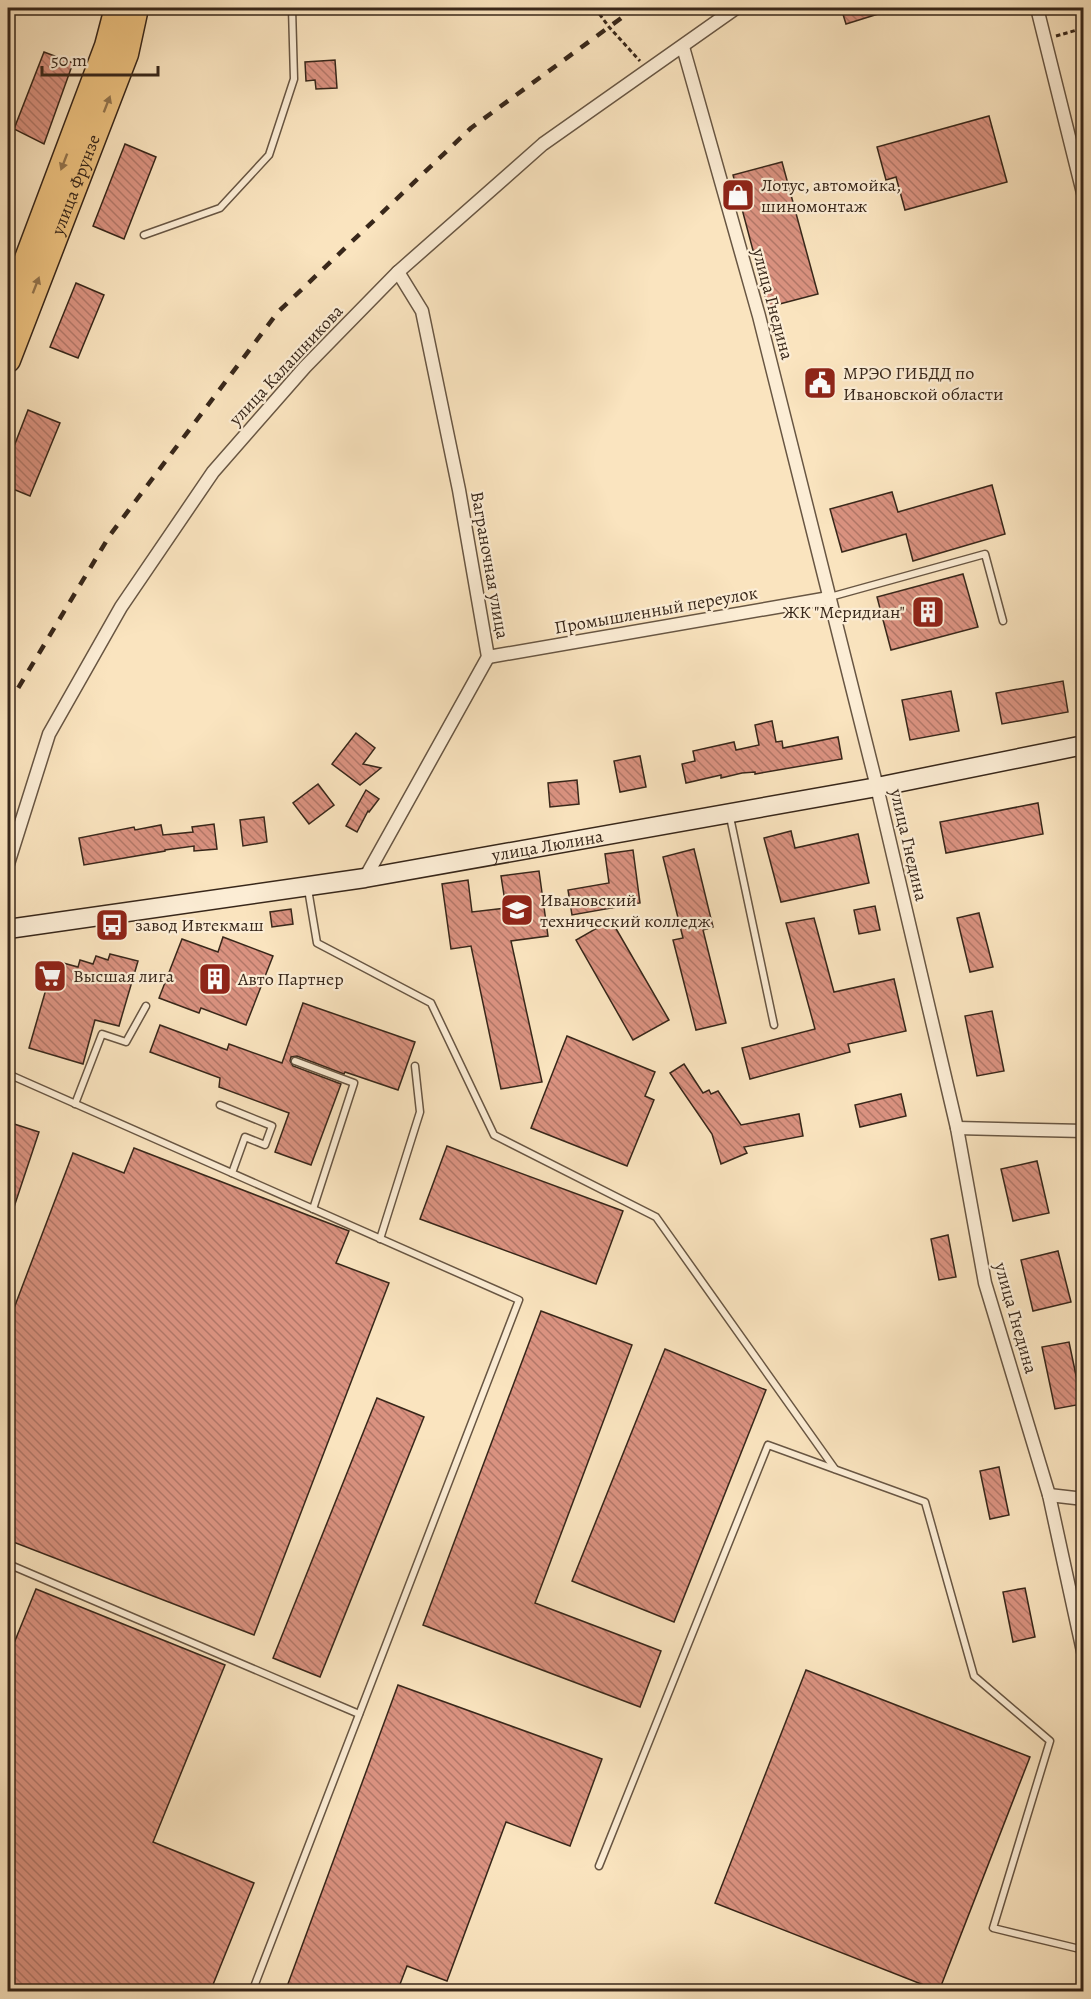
<svg xmlns="http://www.w3.org/2000/svg" width="1091" height="1999" viewBox="0 0 1091 1999" font-family="Alegreya,serif">
<style>
.building{fill:url(#building-back-hatch);stroke:#38271a;stroke-width:1.5}
.lines{fill:none;stroke-linecap:round;stroke-linejoin:round}
.lane-casing{stroke:#685643;stroke-width:9}
.street-casing{stroke:#685643;stroke-width:15}
.secondary-casing{stroke:#38271a;stroke-width:21}
.highway-casing{stroke:#38271a;stroke-width:27}
.path{stroke:#38271a;stroke-width:3;stroke-dasharray:4.5 3;stroke-linecap:butt}
.lane{stroke:#fcedd5;stroke-width:6}
.street{stroke:#fcedd5;stroke-width:12}
.secondary{stroke:#fcedd5;stroke-width:18}
.highway{stroke:#edc280;stroke-width:24}
.rail{stroke:#38271a;stroke-width:4.5;stroke-dasharray:10 10;stroke-linecap:butt}
.oneway{fill:#92744d}
.labels{text-anchor:middle;stroke-width:4.5;stroke-linejoin:round;paint-order:stroke}
.street-label{font-size:18px;fill:#38271a;stroke:#fcedd5}
.poi-label{font-size:18px;fill:#38271a;stroke:#fcedd5;text-anchor:start}
</style>
<defs>
<pattern id="building-back-hatch" width="6" height="6" patternUnits="userSpaceOnUse" patternTransform="scale(1.5)"><rect width="6" height="6" fill="#da9280"/><path d="M-1 5l2 2M0 0l6 6M5-1l2 2" fill="none" stroke="#b27768"/></pattern>
</defs>
<rect width="100%" height="100%" fill="#fae4bf"/>
<filter id="stains"><feTurbulence type="fractalNoise" baseFrequency=".00333" numOctaves="4"/><feColorMatrix values="0 0 0 0 .2 0 0 0 0 .09 0 0 0 0 .02 0 0 0 .5 -.17"/></filter>
<radialGradient id="worn" r=".72"><stop offset=".6" stop-color="#630" stop-opacity="0"/><stop offset="1" stop-color="#630" stop-opacity=".3"/></radialGradient>
<g class="building">
<polygon points="841,8 890,8 891,10 846,24"/>
<polygon points="44,52 73,63 44,144 14,129"/>
<polygon points="335,60 337,88 316,89 315,80 306,81 305,62"/>
<polygon points="989,116 1007,182 905,210 896,177 886,180 877,147"/>
<polygon points="125,144 156,157 124,239 93,226"/>
<polygon points="782,162 818,294 768,307 733,175"/>
<polygon points="76,283 104,295 78,358 50,347"/>
<polygon points="28,410 60,423 30,496 8,487 8,462"/>
<polygon points="992,485 1005,534 913,561 906,534 842,552 830,509 892,492 898,512"/>
<polygon points="963,574 978,627 891,650 877,597"/>
<polygon points="1063,681 1068,712 1002,724 996,693"/>
<polygon points="951,691 959,731 910,740 902,700"/>
<polygon points="772,721 776,742 782,741 783,748 838,737 842,759 755,774 755,772 742,773 721,778 721,775 686,783 682,764 695,761 693,751 734,742 736,750 759,745 755,725"/>
<polygon points="356,733 375,748 363,764 381,768 360,785 332,764"/>
<polygon points="640,756 646,787 620,792 614,761"/>
<polygon points="577,780 579,804 550,807 548,783"/>
<polygon points="318,784 334,805 309,824 293,803"/>
<polygon points="366,790 379,799 369,812 368,811 357,832 346,826"/>
<polygon points="1038,803 1043,834 946,853 940,822"/>
<polygon points="264,817 267,842 243,846 240,820"/>
<polygon points="214,824 217,849 194,851 194,846 165,850 165,851 84,865 79,838 134,827 135,830 161,825 163,835 193,832 192,827"/>
<polygon points="791,831 795,848 858,834 869,883 781,902 764,838"/>
<polygon points="694,849 713,927 703,930 726,1023 696,1030 673,940 683,938 663,857"/>
<polygon points="633,850 640,903 572,915 568,890 609,883 605,854"/>
<polygon points="539,871 548,936 511,941 542,1082 501,1089 471,946 451,949 442,884 468,880 472,912 506,908 501,876"/>
<polygon points="875,906 880,930 859,934 854,910"/>
<polygon points="291,909 293,924 272,927 270,912"/>
<polygon points="979,913 993,967 970,972 957,918"/>
<polygon points="814,918 834,992 894,979 906,1031 848,1044 850,1052 750,1079 742,1048 815,1029 786,923"/>
<polygon points="611,920 669,1020 633,1040 576,940"/>
<polygon points="223,937 273,956 246,1025 201,1008 199,1013 159,998 182,939 218,952"/>
<polygon points="110,954 138,961 119,1026 95,1020 83,1064 29,1048 53,965 61,968 63,963 78,967 80,960 93,964 96,956 108,960"/>
<polygon points="303,1003 415,1042 398,1090 345,1072 344,1074 297,1056 291,1057 290,1061 293,1066 341,1084 311,1165 275,1152 289,1113 219,1087 220,1078 150,1052 160,1025 227,1050 229,1044 282,1063"/>
<polygon points="992,1011 1004,1071 977,1076 965,1016"/>
<polygon points="567,1036 655,1072 645,1096 654,1100 627,1166 531,1128"/>
<polygon points="684,1064 703,1093 709,1090 711,1094 718,1091 741,1125 799,1114 803,1136 744,1147 747,1153 721,1164 712,1134 670,1073"/>
<polygon points="901,1094 906,1116 860,1127 855,1105"/>
<polygon points="8,1122 39,1132 10,1219 8,1219"/>
<polygon points="447,1146 623,1211 596,1284 420,1219"/>
<polygon points="134,1148 349,1231 336,1263 389,1283 254,1635 8,1540 8,1324 73,1153 124,1173"/>
<polygon points="1037,1161 1049,1213 1013,1221 1001,1169"/>
<polygon points="948,1235 956,1277 939,1280 931,1239"/>
<polygon points="1058,1251 1071,1302 1033,1311 1021,1260"/>
<polygon points="541,1311 632,1345 535,1603 661,1651 640,1707 423,1625"/>
<polygon points="1069,1342 1082,1404 1055,1409 1042,1347"/>
<polygon points="665,1349 766,1390 674,1622 572,1581"/>
<polygon points="377,1398 424,1417 320,1677 273,1658"/>
<polygon points="999,1467 1009,1515 990,1519 980,1471"/>
<polygon points="1025,1588 1035,1637 1013,1642 1003,1592"/>
<polygon points="36,1589 225,1665 153,1842 254,1883 210,1992 8,1992 8,1658"/>
<polygon points="806,1670 1030,1757 939,1991 715,1903"/>
<polygon points="398,1685 602,1759 570,1846 506,1822 447,1981 407,1966 397,1992 285,1992"/>
</g>
<g class="lines">
<g class="lane-casing">
<g id="lane">
<polyline points="144,235 220,208 269,155 294,79 292,8"/>
<polyline points="830,597 985,554 1003,621"/>
<polyline points="730,817 774,1025"/>
<polyline points="308,889 317,943 431,1003 494,1135 656,1217 835,1469"/>
<polyline points="295,1061 354,1083 313,1209"/>
<polyline points="8,1074 519,1300 252,1992"/>
<polyline points="75,1104 102,1034 126,1042 146,1006"/>
<polyline points="220,1105 272,1126 265,1145 245,1137 232,1173"/>
<polyline points="380,1239 420,1112 415,1066"/>
<polyline points="8,1564 359,1714"/>
<polyline points="599,1866 768,1445 925,1502 974,1676 1050,1741 993,1928 1084,1950"/>
</g>
</g>
<g class="street-casing">
<g id="street">
<polyline points="1037,8 1084,197"/>
<polyline points="683,47 759,316 877,787 957,1128 985,1283 1049,1495 1084,1656"/>
<polyline points="488,657 829,598"/>
<polyline points="8,864 49,734 121,607 213,472 305,367 398,272 543,144 736,8"/>
<polyline points="365,878 488,657 459,490 422,311 398,272"/>
<polyline points="957,1128 1084,1131"/>
<polyline points="1049,1495 1084,1499"/>
</g>
</g>
<g class="secondary-casing">
<g id="secondary">
<path id="s1" d="M8,929L365,878L877,787L1084,745"/>
</g>
</g>
<g class="highway-casing">
<g id="highway">
<polyline points="8,309 107,46 117,8"/>
<path id="s2" d="M8,360L126,54L136,8"/>
</g>
</g>
<g class="path">
<polyline points="595,8 609,27 640,61"/>
<polyline points="1056,36 1084,28"/>
</g>
<use href="#lane" class="lane"/>
<use href="#street" class="street"/>
<use href="#secondary" class="secondary"/>
<use href="#highway" class="highway"/>
<polyline class="rail" points="8,705 110,535 278,312 471,128 635,8"/>
</g>
<defs><path id="oneway-solid" d="M-6-.8H1V-3.2L6.5 0L1 3.2V.8H-6Z" transform="scale(1.5)"/></defs>
<g class="oneway">
<use href="#oneway-solid" transform="translate(107 104) rotate(-69)"/>
<use href="#oneway-solid" transform="translate(64 162) rotate(111)"/>
<use href="#oneway-solid" transform="translate(36 285) rotate(-69)"/>
</g>
<defs>
<g id="shop-square" transform="scale(1.725)"><rect x="-9" y="-9" width="18" height="18" rx="4" fill="#8f2418" stroke="#fcedd5"/><path d="M-5-2.5h2.3a2.7 3.5 0 0 1 5.4 0H5L5.5 6h-11ZM-1.5-2.5h3a1.5 2.3 0 0 0-3 0Z" fill="#fff"/></g>
<g id="civic-square" transform="scale(1.725)"><rect x="-9" y="-9" width="18" height="18" rx="4" fill="#8f2418" stroke="#fcedd5"/><path d="M-.6-6.5H3V-4.5H.6V-3L4-1V1h2V6H-6V1h2V-1L-.6-3ZM-1.2 2.5V6h2.4V2.5Z" fill="#fff"/></g>
<g id="building-square" transform="scale(1.725)"><rect x="-9" y="-9" width="18" height="18" rx="4" fill="#8f2418" stroke="#fcedd5"/><path d="M-4-6H4V6H1V3H-1V6H-4ZM-2.5-4.3h1.7v1.8h-1.7ZM.8-4.3h1.7v1.8H.8ZM-2.5-1h1.7V.8h-1.7ZM.8-1h1.7V.8H.8Z" fill="#fff"/></g>
<g id="university-square" transform="scale(1.725)"><rect x="-9" y="-9" width="18" height="18" rx="4" fill="#8f2418" stroke="#fcedd5"/><path d="M0-5L7-2L0 1L-7-2ZM-4 1L0 2.5L4 1V4Q0 6-4 4Z" fill="#fff"/></g>
<g id="bus-square" transform="scale(1.725)"><rect x="-9" y="-9" width="18" height="18" rx="4" fill="#8f2418" stroke="#fcedd5"/><path d="M-5-6H5V4H4V6H2V4H-2V6H-4V4H-5ZM-3.5-4V0h7V-4ZM-3.5 1.2v1.5H-2V1.2ZM2 1.2v1.5H3.5V1.2Z" fill="#fff"/></g>
<g id="supermarket-square" transform="scale(1.725)"><rect x="-9" y="-9" width="18" height="18" rx="4" fill="#8f2418" stroke="#fcedd5"/><path d="M-6-5.5h2.5l.6 2H6L4.5 2H-2.5L-4.4-4H-6ZM-1.5 3.2a1.3 1.3 0 1 0 .1 0ZM3 3.2a1.3 1.3 0 1 0 .1 0Z" fill="#fff"/></g>
</defs>
<g fill-rule="evenodd">
<use href="#shop-square" x="738" y="195"/>
<use href="#civic-square" x="820" y="383"/>
<use href="#building-square" x="928" y="612"/>
<use href="#university-square" x="517" y="910"/>
<use href="#bus-square" x="112" y="925"/>
<use href="#supermarket-square" x="50" y="976"/>
<use href="#building-square" x="215" y="979"/>
</g>
<g class="labels">
<g class="street-label">
<text dy="6" stroke="none"><textPath href="#s2" startOffset="188">улица Фрунзе</textPath></text>
<text transform="translate(773 304) rotate(75)" y="6">улица Гнедина</text>
<text transform="translate(286 365) rotate(-47)" y="6">улица Калашникова</text>
<text transform="translate(490 565) rotate(80)" y="6">Ваграночная улица</text>
<text transform="translate(656 610) rotate(-10)" y="6">Промышленный переулок</text>
<text transform="translate(909 845) rotate(77)" y="6">улица Гнедина</text>
<text dy="6" stroke="none"><textPath href="#s1" startOffset="546">улица Люлина</textPath></text>
<text transform="translate(1016 1318) rotate(74)" y="6">улица Гнедина</text>
</g>
<g class="poi-label">
<text x="761" y="191">Лотус, автомойка,<tspan x="761" dy="21">шиномонтаж</tspan></text>
<text x="843" y="379">МРЭО ГИБДД по<tspan x="843" dy="21">Ивановской области</tspan></text>
<text x="905" y="618" text-anchor="end">ЖК "Меридиан"</text>
<text x="540" y="906">Ивановский<tspan x="540" dy="21">технический колледж</tspan></text>
<text x="135" y="931">завод Ивтекмаш</text>
<text x="73" y="982">Высшая лига</text>
<text x="238" y="985">Авто Партнер</text>
</g>
</g>
<rect width="1091" height="1999" fill="none" stroke="#fae4bf" stroke-width="30"/>
<rect x="9" y="9" width="1073" height="1981" fill="none" stroke="#38271a" stroke-width="3"/>
<rect x="15" y="15" width="1061" height="1969" fill="none" stroke="#38271a" stroke-width="1.5"/>
<path d="M42 66v9h116v-9" fill="none" stroke="#38271a" stroke-width="3"/>
<text x="51" y="66" font-size="18" fill="#38271a" stroke="#fcedd5" stroke-width="4.5" paint-order="stroke">50 m</text>
<rect width="100%" height="100%" filter="url(#stains)"/>
<rect width="100%" height="100%" fill="url(#worn)"/>
</svg>
